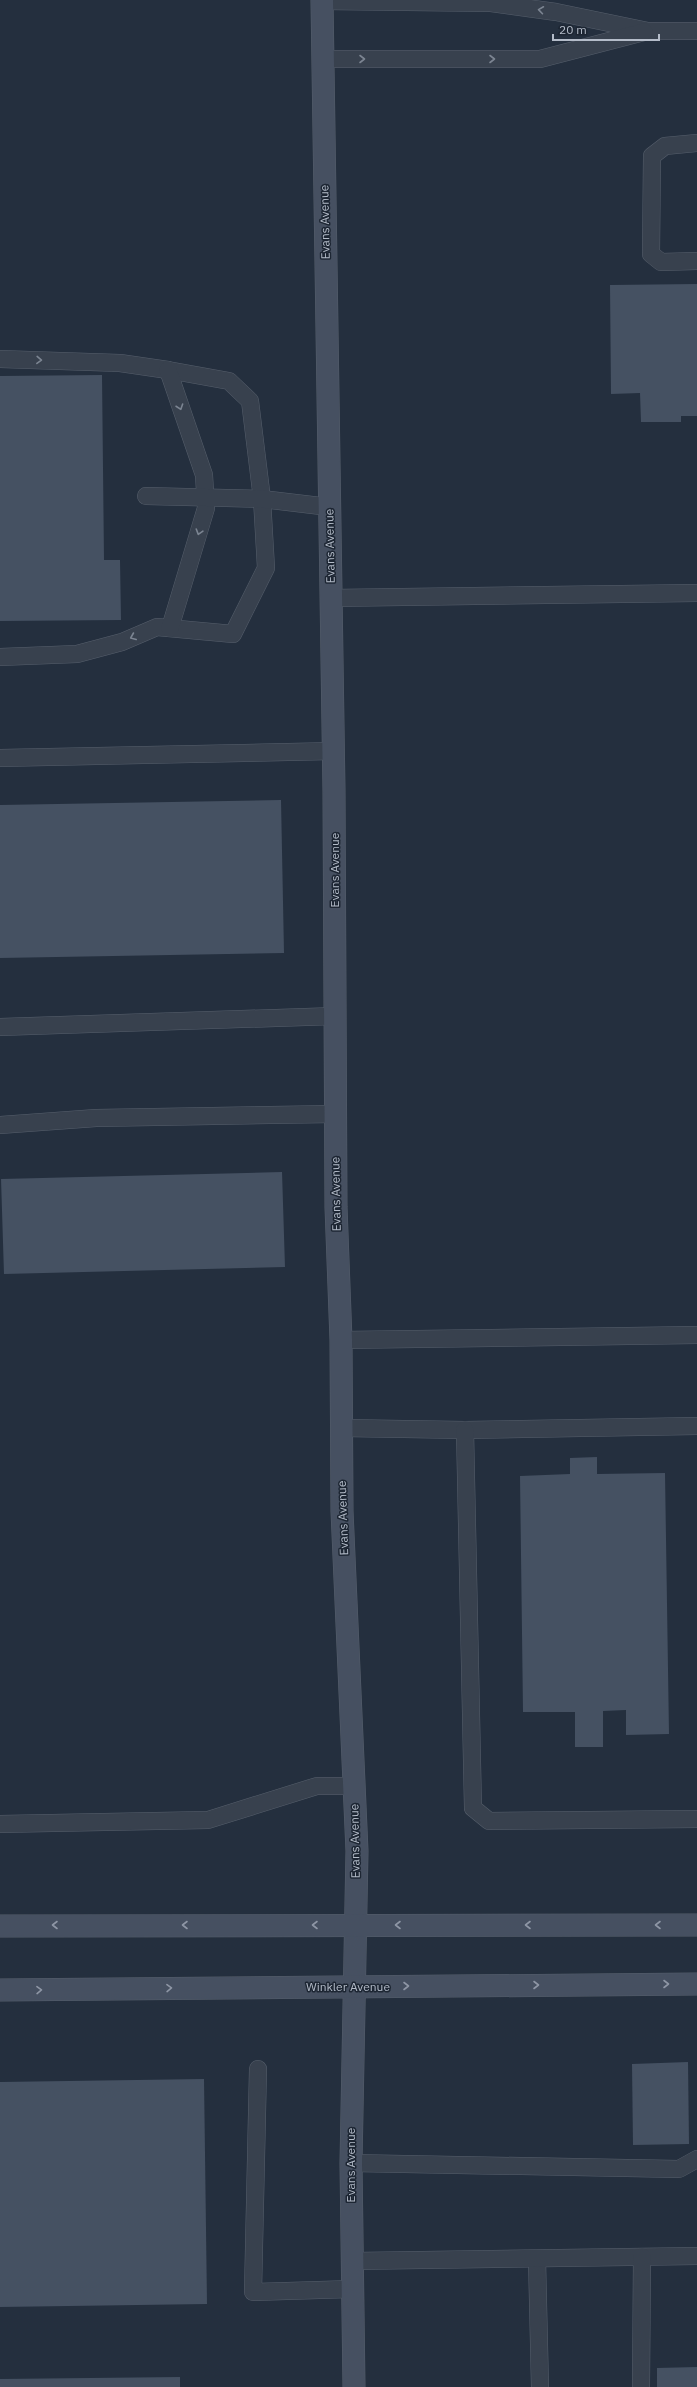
<svg xmlns="http://www.w3.org/2000/svg" width="697" height="2387" viewBox="0 0 697 2387" font-family="'IBM Plex Sans',sans-serif">
<style>
.building{fill:#455162}
.lines{fill:none;stroke-linecap:round;stroke-linejoin:round}
.lane-casing{stroke:#565f6c;stroke-width:18}
.secondary-casing{stroke:#565f6c;stroke-width:23}
.lane{stroke:#38414e;stroke-width:17}
.secondary{stroke:#465061;stroke-width:22}
.oneway{stroke:#7c8592}
.oneway2{stroke:#8e96a5}
.labels{text-anchor:middle;stroke-width:3;stroke-linejoin:round;paint-order:stroke}
.street-label{font-size:12px;fill:#b4bcc9;stroke:#1d2633}
</style>
<rect width="100%" height="100%" fill="#242f3e"/>
<g class="building">
<polygon points="697,284 697,416 681,416 681,422 641,422 640,393 611,394 610,285"/>
<polygon points="102,375 104,560 120,560 121,620 0,621 0,376"/>
<polygon points="281,800 284,953 0,958 0,805"/>
<polygon points="282,1172 285,1267 4,1274 1,1179"/>
<polygon points="597,1457 597,1474 665,1473 669,1734 626,1735 626,1710 603,1711 603,1747 575,1747 575,1712 523,1712 520,1476 570,1474 570,1458"/>
<polygon points="688,2062 689,2144 633,2145 632,2064"/>
<polygon points="204,2079 207,2304 0,2307 0,2082"/>
<polygon points="697,2367 697,2387 657,2387 657,2368"/>
<polygon points="180,2377 180,2387 0,2387 0,2379"/>
</g>
<g class="lines">
<g class="lane-casing">
<g id="lane">
<polyline points="322,1 491,3 556,12 648,31 697,31"/>
<polyline points="323,59 540,59 644,32"/>
<polyline points="697,143 665,146 652,156 651,254 661,262 697,261"/>
<polyline points="0,359 120,363 168,370 229,381 250,401 262,499 266,568 233,634 157,627 122,642 77,654 0,657"/>
<polyline points="168,370 204,475 206,508 170,628"/>
<polyline points="146,496 262,499 329,507"/>
<polyline points="331,598 697,593"/>
<polyline points="0,758 334,751"/>
<polyline points="0,1027 335,1016"/>
<polyline points="0,1125 96,1118 335,1114"/>
<polyline points="341,1340 697,1335"/>
<polyline points="342,1428 465,1430 697,1426"/>
<polyline points="465,1430 473,1808 489,1821 697,1819"/>
<polyline points="0,1824 208,1820 317,1786 354,1786"/>
<polyline points="258,2069 253,2292 352,2289"/>
<polyline points="351,2163 679,2169 697,2159"/>
<polyline points="537,2259 540,2387"/>
<polyline points="352,2261 697,2256"/>
<polyline points="641,2387 642,2257"/>
</g>
</g>
<g class="secondary-casing">
<g id="secondary">
<polyline points="322,0 334,791 336,1207 341,1340 342,1511 357,1851 351,2163 354,2387"/>
<polyline points="0,1926 697,1925"/>
<polyline points="0,1990 697,1984"/>
</g>
</g>
<use href="#lane" class="lane"/>
<use href="#secondary" class="secondary"/>
</g>
<defs><path id="oneway-chevron" d="M-2-3.5L2.5 0L-2 3.5" fill="none" stroke-width="1.6" stroke-linecap="round" stroke-linejoin="round"/></defs>
<g class="oneway">
<use href="#oneway-chevron" transform="translate(541 10) rotate(-172)"/>
<use href="#oneway-chevron" transform="translate(362 59)"/>
<use href="#oneway-chevron" transform="translate(492 59)"/>
<use href="#oneway-chevron" transform="translate(39 360) rotate(2)"/>
<use href="#oneway-chevron" transform="translate(180 407) rotate(71)"/>
<use href="#oneway-chevron" transform="translate(199 532) rotate(107)"/>
<use href="#oneway-chevron" transform="translate(133 637) rotate(157)"/>
</g>
<g class="oneway2">
<use href="#oneway-chevron" transform="translate(55 1925) rotate(180)"/>
<use href="#oneway-chevron" transform="translate(185 1925) rotate(180)"/>
<use href="#oneway-chevron" transform="translate(315 1925) rotate(180)"/>
<use href="#oneway-chevron" transform="translate(398 1925) rotate(180)"/>
<use href="#oneway-chevron" transform="translate(528 1925) rotate(-180)"/>
<use href="#oneway-chevron" transform="translate(658 1925) rotate(-180)"/>
<use href="#oneway-chevron" transform="translate(666 1984)"/>
<use href="#oneway-chevron" transform="translate(536 1985)"/>
<use href="#oneway-chevron" transform="translate(406 1986)"/>
<use href="#oneway-chevron" transform="translate(169 1988) rotate(-1)"/>
<use href="#oneway-chevron" transform="translate(39 1990) rotate(-1)"/>
</g>
<g class="labels">
<g class="street-label">
<text transform="translate(325 222) rotate(-91)" y="4">Evans Avenue</text>
<text transform="translate(330 546) rotate(-91)" y="4">Evans Avenue</text>
<text transform="translate(335 870) rotate(-90)" y="4">Evans Avenue</text>
<text transform="translate(336 1194) rotate(-91)" y="4">Evans Avenue</text>
<text transform="translate(343 1518) rotate(-92)" y="4">Evans Avenue</text>
<text transform="translate(355 1841) rotate(-91)" y="4">Evans Avenue</text>
<text x="348" y="1991">Winkler Avenue</text>
<text transform="translate(351 2165) rotate(-90)" y="4">Evans Avenue</text>
</g>
</g>
<path d="M553 34v6h106v-6" fill="none" stroke="#b4bcc9" stroke-width="2"/>
<text x="559" y="34" font-size="12" fill="#b4bcc9" stroke="#1d2633" stroke-width="3" paint-order="stroke">20 m</text>
</svg>
